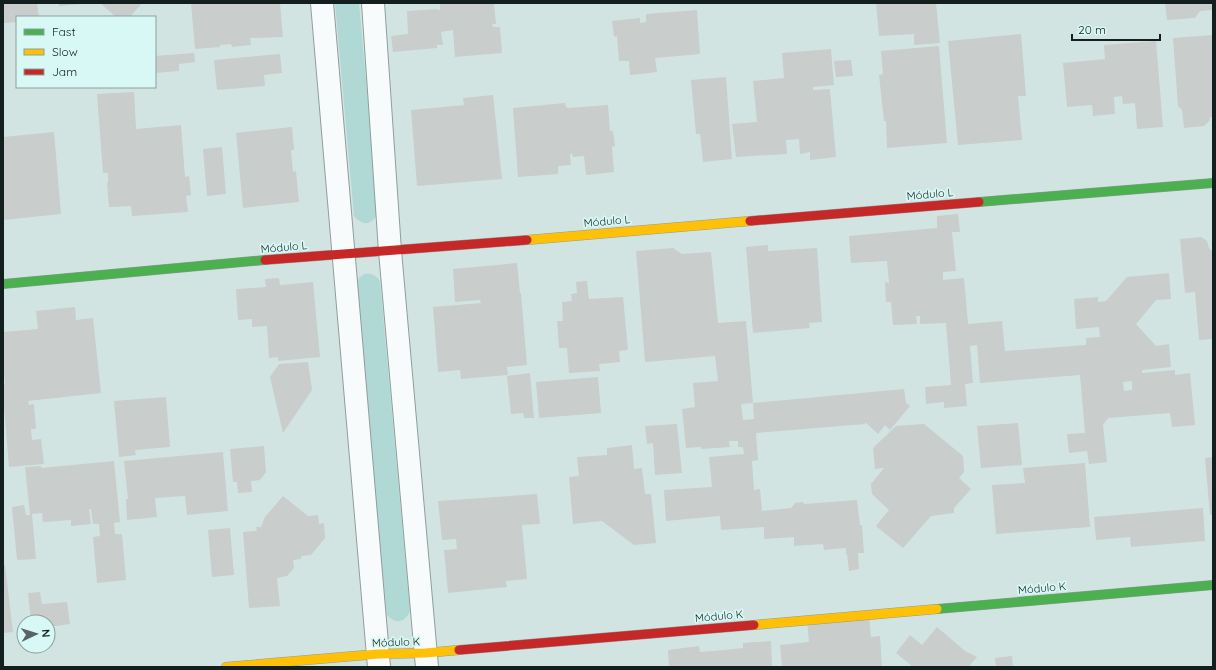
<svg xmlns="http://www.w3.org/2000/svg" width="1216" height="670" viewBox="0 0 1216 670" font-family="Quicksand,sans-serif">
<style>
.green{fill:#b0d9d5}
.building{fill:#c9cdcc;fill-rule:evenodd}
.lines{fill:none;stroke-linecap:round;stroke-linejoin:round}
.street-casing{stroke:#8f9d9c;stroke-width:24}
.fast-casing{stroke:#8f9d9c;stroke-width:10}
.slow-casing{stroke:#8f9d9c;stroke-width:10}
.jam-casing{stroke:#8f9d9c;stroke-width:10}
.street{stroke:#f8fbfb;stroke-width:22}
.fast{stroke:#4caf50;stroke-width:9}
.slow{stroke:#ffc107;stroke-width:9}
.jam{stroke:#c62828;stroke-width:9}
.labels{text-anchor:middle;stroke-width:3.5;stroke-linejoin:round;paint-order:stroke}
.street-label{font-size:11px;fill:#131f1e;stroke:#d8f8f5}
</style>
<rect width="100%" height="100%" fill="#d2e4e2"/>
<g class="green">
<path d="M335,3H359L378,212C373,225 363,227 354,216Z"/>
<path d="M364,274C372,273 376,275 380,281L410,611C405,623 395,625 386,614L357,284L359,278Z"/>
</g>
<g class="building">
<polygon points="3,3 37,3 39,17 17,17 17,22 3,23"/>
<polygon points="59,3 80,3 80,4 59,6"/>
<polygon points="100,3 142,3 130,17 116,17"/>
<polygon points="191,3 280,3 283,37 250,38 251,45 232,47 231,44 220,45 220,47 195,49"/>
<polygon points="440,3 494,3 496,24 492,24 493,27 500,27 502,53 455,57 453,30 441,32 443,45 437,45 437,48 393,52 391,36 408,34 407,11 438,9 438,10 440,10"/>
<polygon points="876,3 936,3 940,43 914,45 914,34 879,36"/>
<polygon points="1165,3 1213,3 1213,10 1200,11 1195,18 1167,20"/>
<polygon points="697,10 700,54 655,58 657,72 642,74 630,75 629,61 619,61 617,36 614,37 612,21 640,18 640,23 646,22 646,14"/>
<polygon points="1021,34 1026,96 1018,96 1022,140 958,145 948,41"/>
<polygon points="1213,35 1213,117 1210,117 1210,120 1204,126 1184,128 1182,110 1178,106 1173,38"/>
<polygon points="1156,41 1163,127 1137,129 1135,103 1123,104 1122,96 1114,97 1115,114 1093,116 1092,105 1067,107 1063,63 1105,59 1104,45"/>
<polygon points="939,46 947,143 887,148 886,121 884,121 879,75 883,74 881,51"/>
<polygon points="831,49 834,85 813,87 813,90 830,89 836,157 810,160 810,152 800,154 799,139 786,140 787,154 736,157 732,124 757,122 753,81 784,78 782,53"/>
<polygon points="194,53 195,62 179,64 179,71 155,73 155,56"/>
<polygon points="280,54 282,73 264,75 265,86 217,90 214,60"/>
<polygon points="851,60 853,76 836,77 834,61"/>
<polygon points="726,77 732,159 703,162 700,134 696,134 691,80"/>
<polygon points="134,92 136,129 181,125 185,177 189,176 191,195 186,196 188,212 132,216 131,206 109,207 107,183 108,183 108,173 103,173 97,94"/>
<polygon points="493,95 502,179 417,186 411,110 464,105 463,98"/>
<polygon points="565,103 566,107 568,108 608,105 610,131 613,131 615,146 612,147 614,172 586,175 584,156 573,157 572,154 570,154 571,165 558,166 558,174 518,177 513,108"/>
<polygon points="292,127 294,150 291,150 293,172 296,171 299,202 243,208 236,133"/>
<polygon points="54,132 61,214 3,220 3,137"/>
<polygon points="222,147 226,194 207,196 203,149"/>
<path d="M958,214L960,232H952L956,271L943,272V280L964,278L968,324L1002,321L1005,351L1086,345V338L1100,337L1099,327L1076,329L1074,299L1098,297V302L1106,301L1127,277L1169,273L1171,299L1156,300L1136,324L1156,346L1169,344L1171,367L1142,370V373L1175,370V375L1190,373L1195,425L1172,427L1170,413L1108,418L1103,425L1107,462L1089,464L1087,451L1069,453L1067,434L1085,433L1080,375L980,383L977,345L970,346L973,383L965,384L967,406L944,408V402L926,404L925,387L951,385L946,323L920,324V316H916L917,324L893,325L891,302H886L885,282L889,283L887,261L851,263L849,236L937,228V216ZM1132,381V390L1124,391L1123,382Z"/>
<polygon points="1201,237 1207,241 1209,248 1213,252 1213,339 1199,340 1195,292 1185,293 1180,239"/>
<polygon points="768,245 768,251 817,248 822,322 809,323 810,328 753,333 746,247"/>
<polygon points="673,248 682,254 711,252 718,323 746,321 753,403 741,404 743,420 754,419 753,403 904,389 906,403 910,406 890,430 885,425 878,434 865,422 865,424 756,433 758,460 752,461 754,490 760,489 762,511 791,508 795,503 803,502 804,504 857,500 860,525 862,525 864,553 858,553 859,569 849,571 847,554 846,554 846,548 824,550 823,544 794,546 794,537 764,539 764,527 721,530 720,516 666,521 664,490 712,487 709,457 744,454 743,447 738,447 738,441 729,441 730,447 701,449 701,447 686,448 682,409 695,407 693,383 718,381 715,356 645,362 636,251"/>
<polygon points="517,263 520,293 521,293 527,365 507,367 508,375 461,379 460,370 438,372 433,307 481,303 480,300 455,302 453,269"/>
<polygon points="279,278 280,285 313,282 320,357 278,361 278,357 269,358 267,326 252,327 252,319 238,320 236,289 266,287 265,279"/>
<polygon points="586,281 587,281 589,299 623,297 628,350 619,351 620,362 599,364 600,371 569,373 567,348 559,348 557,321 563,321 562,302 572,301 571,294 577,293 576,282"/>
<polygon points="75,307 76,320 93,318 101,393 28,401 29,405 34,404 36,429 31,429 32,440 41,439 44,464 9,467 3,394 3,384 5,384 3,361 3,332 38,329 36,311"/>
<polygon points="308,362 312,390 283,433 270,377 279,364"/>
<polygon points="530,373 534,418 524,418 523,413 511,414 507,376"/>
<polygon points="598,377 601,413 539,418 536,382"/>
<polygon points="166,397 170,447 135,450 136,455 119,457 114,401"/>
<polygon points="1018,423 1022,465 981,468 977,426"/>
<polygon points="677,424 682,473 655,475 653,443 647,444 645,426"/>
<polygon points="924,424 963,456 964,472 959,478 971,489 954,508 954,513 931,516 903,548 876,526 889,510 872,494 871,484 884,468 875,469 873,448 896,426"/>
<polygon points="632,445 634,469 642,468 645,494 651,494 656,543 634,545 602,521 573,524 569,477 579,476 577,457 607,455 607,448"/>
<polygon points="264,446 266,472 260,480 251,481 252,492 238,493 237,482 233,482 230,449"/>
<polygon points="223,452 228,511 187,515 185,496 155,498 157,517 127,520 126,499 128,499 124,461"/>
<polygon points="1213,457 1213,515 1210,515 1205,458"/>
<polygon points="114,461 120,522 114,523 115,534 122,534 126,580 97,583 93,537 100,536 99,524 93,524 91,509 89,509 91,524 71,526 71,520 43,522 42,513 32,514 36,559 17,560 12,507 24,505 26,515 30,515 25,467 41,466 41,468"/>
<polygon points="1085,463 1090,527 996,534 992,485 1025,483 1023,468"/>
<polygon points="537,494 540,524 522,525 527,579 506,581 507,587 448,593 444,550 457,549 456,539 442,540 438,501"/>
<polygon points="283,496 308,516 318,515 319,524 324,523 325,538 311,555 301,556 301,559 293,560 294,568 287,576 277,578 280,606 249,608 243,532 257,531 256,527 261,527 265,517"/>
<polygon points="1203,508 1205,541 1131,547 1130,537 1096,540 1094,517"/>
<polygon points="230,528 234,575 212,577 208,530"/>
<polygon points="3,565 5,565 13,632 3,633"/>
<polygon points="40,592 42,604 67,602 70,624 48,627 48,622 31,622 28,593"/>
<polygon points="869,615 871,637 880,636 882,667 782,667 780,645 809,642 807,620"/>
<polygon points="937,627 965,651 977,657 970,665 973,667 913,667 896,653 910,635 922,645"/>
<polygon points="771,641 772,667 669,667 668,650 699,646 700,652 725,650 743,648 743,643"/>
<polygon points="1012,656 1013,667 996,667 995,658"/>
</g>
<g class="lines">
<g class="street-casing">
<g id="street">
<polyline points="322,3 379,667"/>
<polyline points="373,3 390,251 427,667"/>
</g>
</g>
<g class="fast-casing">
<g id="fast">
<polyline points="979,202 1213,183"/>
<polyline points="3,284 265,260"/>
<polyline points="937,609 1213,585"/>
</g>
</g>
<g class="slow-casing">
<g id="slow">
<polyline points="527,240 750,221"/>
<polyline points="754,625 937,609"/>
<polyline points="226,667 378,654 425,653 459,650"/>
</g>
</g>
<g class="jam-casing">
<g id="jam">
<polyline points="750,221 979,202"/>
<polyline points="265,260 527,240"/>
<polyline points="459,650 754,625"/>
</g>
</g>
<use href="#street" class="street"/>
<use href="#fast" class="fast"/>
<use href="#slow" class="slow"/>
<use href="#jam" class="jam"/>
</g>
<g class="labels">
<g class="street-label">
<text transform="translate(930 194) rotate(-5)" y="4">Módulo L</text>
<text transform="translate(607 221) rotate(-5)" y="4">Módulo L</text>
<text transform="translate(284 247) rotate(-5)" y="4">Módulo L</text>
<text transform="translate(1042 588) rotate(-5)" y="4">Módulo K</text>
<text transform="translate(719 616) rotate(-5)" y="4">Módulo K</text>
<text transform="translate(396 642) rotate(-2)" y="4">Módulo K</text>
</g>
</g>
<rect width="1216" height="670" fill="none" stroke="#131f1e" stroke-width="8"/>
<rect x="16" y="16" width="140" height="72" fill="#d8f8f5" stroke="#89a19f"/>
<rect x="24" y="29" width="20" height="6" fill="#4caf50" stroke="#89a19f"/>
<text x="52" y="36" font-size="12" fill="#131f1e">Fast</text>
<rect x="24" y="49" width="20" height="6" fill="#ffc107" stroke="#89a19f"/>
<text x="52" y="56" font-size="12" fill="#131f1e">Slow</text>
<rect x="24" y="69" width="20" height="6" fill="#c62828" stroke="#89a19f"/>
<text x="52" y="76" font-size="12" fill="#131f1e">Jam</text>
<g transform="translate(36 634) rotate(86)"><circle r="19" fill="#d8f8f5" stroke="#89a19f"/>
<path d="M0-3L7 15L0 10L-7 15Z" fill="#566463"/>
<text y="-6" font-size="11" font-weight="bold" text-anchor="middle" fill="#131f1e">N</text>
</g>
<path d="M1072 34v6h88v-6" fill="none" stroke="#131f1e" stroke-width="2"/>
<text x="1078" y="34" font-size="12" fill="#131f1e" stroke="#d8f8f5" stroke-width="3" paint-order="stroke">20 m</text>
</svg>
